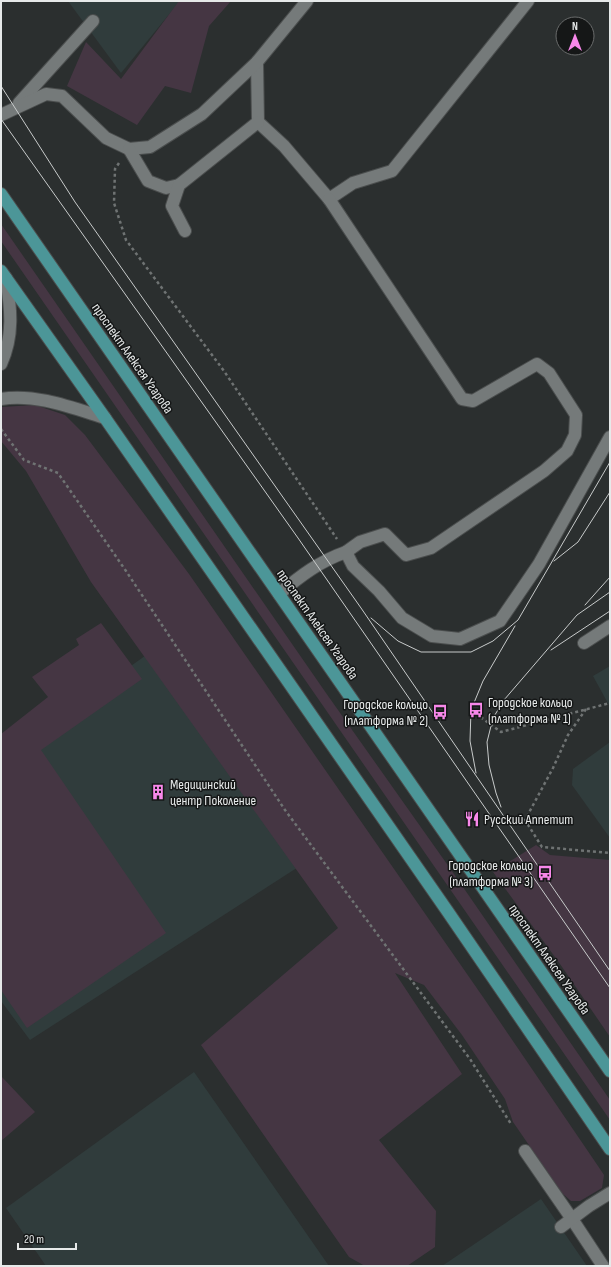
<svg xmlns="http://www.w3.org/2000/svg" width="611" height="1267" viewBox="0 0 611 1267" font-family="'Sofia Sans Condensed',sans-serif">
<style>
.built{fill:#303c3c}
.green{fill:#453643}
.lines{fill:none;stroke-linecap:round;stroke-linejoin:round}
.minor-casing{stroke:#4b4e4e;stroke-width:14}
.major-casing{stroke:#4b4e4e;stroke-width:14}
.path{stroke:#6f7373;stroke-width:2.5;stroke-dasharray:3 3;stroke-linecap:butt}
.minor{stroke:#757a7a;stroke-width:12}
.major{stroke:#4c9698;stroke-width:12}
.tram{stroke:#c8cbcb;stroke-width:1}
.labels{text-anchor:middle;stroke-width:3;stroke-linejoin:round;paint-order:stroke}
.street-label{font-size:14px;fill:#e6e9e9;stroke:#151717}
.poi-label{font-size:14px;fill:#e6e9e9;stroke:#151717;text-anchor:start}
</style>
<rect width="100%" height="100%" fill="#2b2f2f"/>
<g class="built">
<polygon points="68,1 180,1 121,73"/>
<polygon points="156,648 306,862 30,1040 1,1001 1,759"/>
<polygon points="610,666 610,707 593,676"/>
<polygon points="610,742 610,838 572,785 573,769"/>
<polygon points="194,1072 329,1266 46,1266 6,1208"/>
<polygon points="541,1199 587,1266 442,1266"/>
</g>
<g class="green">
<polygon points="179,1 231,1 209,26 191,93 165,86 137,125 67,86 86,42 121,79"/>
<polygon points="1,224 326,693 454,874 610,1100 610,1120 1,241"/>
<polygon points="35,405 65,415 85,435 189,574 483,997 598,1166 604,1175 602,1188 580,1201 571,1201 562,1193 513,1122 505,1099 462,1035 424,985 395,973 462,1074 379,1140 436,1211 435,1247 407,1266 365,1266 349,1257 201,1045 338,928 91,582 26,471 1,441 1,407"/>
<polygon points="101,623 142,679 41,750 166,933 27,1028 1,990 1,734 48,697 32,677 79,645 76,639"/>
<polygon points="536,845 550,855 610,860 610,1037 560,964 493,872"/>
<polygon points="1,1076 35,1112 1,1141"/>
</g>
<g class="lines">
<g class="minor-casing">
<g id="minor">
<polyline points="257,62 258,122 284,146 329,199 353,183 392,171 528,1"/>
<polyline points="19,103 93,21"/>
<polyline points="1,115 46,94 62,96 106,138 129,149 150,147 202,114 257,62 307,1"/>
<polyline points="129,149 148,181 166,188 179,185"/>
<polyline points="329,199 462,399 473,401 537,364 549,373 576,415 575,435 567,451 544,471 431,548 406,555 385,534 360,542 346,552"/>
<polyline points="185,231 172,206 179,185 258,122"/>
<path d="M1,364C14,336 11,308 6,278"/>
<path d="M1,399C35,393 73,408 105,418"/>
<path d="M279,594C300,576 320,561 346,552L353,566L379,591L402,618L432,636L460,639L500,621L539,564L610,437"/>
<polyline points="584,643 610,626"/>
<polyline points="525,1151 572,1219 603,1266"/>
<polyline points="561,1227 589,1206 610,1193"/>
</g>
</g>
<g class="major-casing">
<g id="major">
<polyline points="1,194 610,1071"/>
<polyline points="1,271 105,418 448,912 610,1149"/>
</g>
</g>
<g class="path">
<polyline points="119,163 115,169 114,203 126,240 224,371 337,539"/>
<polyline points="1,429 24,460 58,473 126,571 285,810 470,1059 511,1124"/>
<polyline points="586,709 568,735 553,768 525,820 542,847 610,853"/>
<polyline points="471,710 501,732 610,703"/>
</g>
<use href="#minor" class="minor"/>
<use href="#major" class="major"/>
<g class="tram">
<polyline points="1,86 75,202 361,608 610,971"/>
<polyline points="1,119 298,538 610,988"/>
<polyline points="554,561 578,542 610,492"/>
<polyline points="585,605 610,577"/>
<polyline points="371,618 398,641 421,652 471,652 493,641 518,620 610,462"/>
<polyline points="551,650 610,611"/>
<polyline points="476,773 470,741 471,710 483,681 515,626"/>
<polyline points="501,807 496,793 489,765 487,742 493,718 504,700 577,615 610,592"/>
</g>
</g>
<defs>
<g id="bus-bare" transform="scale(1.2)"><path d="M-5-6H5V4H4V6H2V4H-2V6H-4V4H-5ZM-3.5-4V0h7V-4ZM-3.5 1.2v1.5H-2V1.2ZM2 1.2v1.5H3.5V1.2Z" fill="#f888ea" stroke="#151717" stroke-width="2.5" paint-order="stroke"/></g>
<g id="building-bare" transform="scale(1.2)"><path d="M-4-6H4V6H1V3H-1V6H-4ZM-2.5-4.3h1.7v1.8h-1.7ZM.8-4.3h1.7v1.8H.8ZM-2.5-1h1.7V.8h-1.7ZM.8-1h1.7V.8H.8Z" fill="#f888ea" stroke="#151717" stroke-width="2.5" paint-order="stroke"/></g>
<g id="restaurant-bare" transform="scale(1.2)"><path d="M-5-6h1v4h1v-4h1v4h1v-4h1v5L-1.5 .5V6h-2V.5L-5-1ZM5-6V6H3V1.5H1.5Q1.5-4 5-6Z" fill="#f888ea" stroke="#151717" stroke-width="2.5" paint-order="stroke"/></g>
</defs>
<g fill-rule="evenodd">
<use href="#bus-bare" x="476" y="710"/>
<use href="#bus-bare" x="440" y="712"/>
<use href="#building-bare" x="158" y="792"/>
<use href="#restaurant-bare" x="472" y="819"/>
<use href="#bus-bare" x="545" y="873"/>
</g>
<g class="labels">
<g class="street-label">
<text transform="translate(133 358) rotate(55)" y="5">проспект Алексея Угарова</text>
<text transform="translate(318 624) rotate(55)" y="5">проспект Алексея Угарова</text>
<text transform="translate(550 959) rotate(55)" y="5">проспект Алексея Угарова</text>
</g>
<g class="poi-label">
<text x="488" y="707">Городское кольцо<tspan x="488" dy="16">(платформа № 1)</tspan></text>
<text x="428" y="709" text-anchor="end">Городское кольцо<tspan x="428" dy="16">(платформа № 2)</tspan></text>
<text x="170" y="789">Медицинский<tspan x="170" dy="16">центр Поколение</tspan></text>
<text x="484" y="824">Русский Аппетит</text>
<text x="533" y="870" text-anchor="end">Городское кольцо<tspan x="533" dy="16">(платформа № 3)</tspan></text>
</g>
</g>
<rect width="611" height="1267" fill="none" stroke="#e6e9e9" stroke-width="4"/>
<g transform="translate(575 36)"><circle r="19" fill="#151717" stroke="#696b6b"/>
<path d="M0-3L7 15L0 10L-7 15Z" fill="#f888ea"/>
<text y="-6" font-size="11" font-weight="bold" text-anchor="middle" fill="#e6e9e9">N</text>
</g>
<path d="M18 1243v6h58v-6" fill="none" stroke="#e6e9e9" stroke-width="2"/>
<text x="24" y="1243" font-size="12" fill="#e6e9e9" stroke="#151717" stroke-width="3" paint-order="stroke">20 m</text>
</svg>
